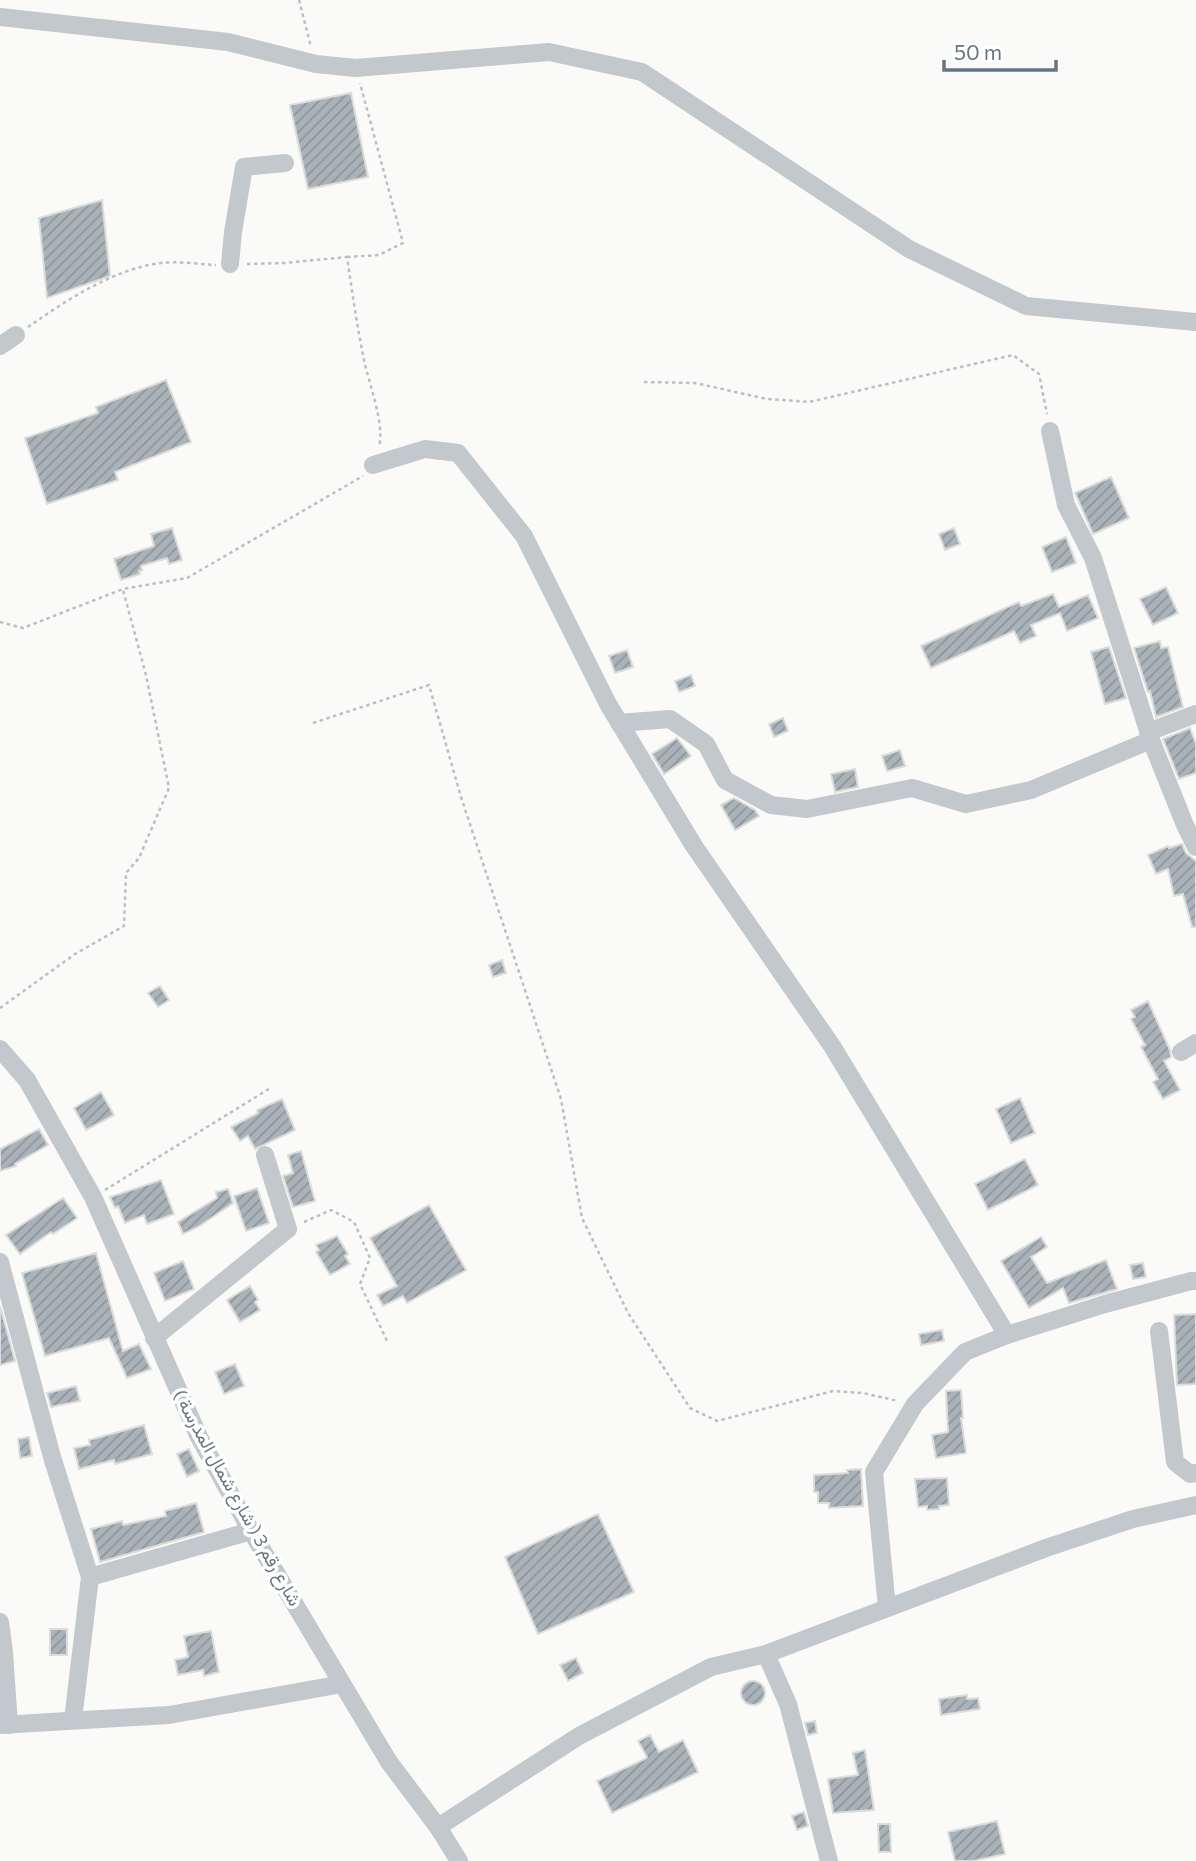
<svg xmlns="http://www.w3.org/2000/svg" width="1196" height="1861" viewBox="0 0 1196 1861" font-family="Commissioner,Vazirmatn,sans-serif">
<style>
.building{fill:url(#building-hatch);stroke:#dcdcda;stroke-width:2}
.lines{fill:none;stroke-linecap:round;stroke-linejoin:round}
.path{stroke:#bbbfc2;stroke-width:2.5;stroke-dasharray:3.5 3.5;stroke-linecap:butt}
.minor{stroke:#c3c8cc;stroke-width:18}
.labels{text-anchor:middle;stroke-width:7;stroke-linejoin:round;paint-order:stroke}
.street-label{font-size:18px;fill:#657683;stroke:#fff}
</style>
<defs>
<pattern id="building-hatch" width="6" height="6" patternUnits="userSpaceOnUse" patternTransform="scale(1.75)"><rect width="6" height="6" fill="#aab3b9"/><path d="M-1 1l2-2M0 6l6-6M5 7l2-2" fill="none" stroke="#8e969c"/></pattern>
</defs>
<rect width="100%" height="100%" fill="#fafaf8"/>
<g class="building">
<polygon points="351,93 368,177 308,189 290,105"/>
<polygon points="102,200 110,276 47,298 39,218"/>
<polygon points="166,380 191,442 115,472 118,480 47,504 25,438 98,413 96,407"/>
<polygon points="1111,477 1129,518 1093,534 1075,493"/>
<polygon points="172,528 182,560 169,564 167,558 141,566 142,570 139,571 140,574 121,580 114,559 154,546 151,534"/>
<polygon points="954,528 960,544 945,550 939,534"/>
<polygon points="1066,537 1076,563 1052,572 1042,547"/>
<polygon points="1166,587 1178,613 1153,625 1140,599"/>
<polygon points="1053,594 1059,607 1088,595 1098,618 1067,631 1060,613 1031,625 1036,636 1020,643 1014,631 931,668 921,646 1019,602 1021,606"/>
<polygon points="1160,641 1161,648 1168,647 1183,707 1156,717 1150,691 1148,692 1134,648"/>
<polygon points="1109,647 1126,698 1105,704 1091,652"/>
<polygon points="627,650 633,667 615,673 609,656"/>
<polygon points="691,675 695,686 679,692 675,681"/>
<polygon points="783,718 788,731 774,737 769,724"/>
<polygon points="1190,728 1196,744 1196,773 1179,779 1163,739"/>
<polygon points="677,738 691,756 664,774 652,754"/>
<polygon points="900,750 905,766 887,771 882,756"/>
<polygon points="855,769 858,787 835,792 831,774"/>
<polygon points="734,798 755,810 759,816 735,830 721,805"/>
<polygon points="1182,844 1186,853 1196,861 1196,927 1192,927 1183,894 1174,896 1168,869 1156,874 1148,855 1168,846 1169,848"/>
<polygon points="502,960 506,973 493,977 489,965"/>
<polygon points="160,986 169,1000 158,1007 148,993"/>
<polygon points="1148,1001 1170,1050 1171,1057 1164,1061 1180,1090 1163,1099 1153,1082 1158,1079 1141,1047 1145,1045 1131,1019 1135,1017 1131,1010"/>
<polygon points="101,1092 114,1115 86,1130 74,1108"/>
<polygon points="1020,1098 1035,1133 1011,1143 996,1109"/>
<polygon points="282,1099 295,1130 255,1149 248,1136 240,1141 231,1127 258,1113 257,1110"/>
<polygon points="39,1129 48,1145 15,1164 16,1166 0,1171 0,1149"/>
<polygon points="301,1151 315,1201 293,1207 283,1176 293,1173 288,1155"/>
<polygon points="1025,1159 1038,1185 988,1210 975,1184"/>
<polygon points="161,1180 174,1214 147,1224 144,1215 125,1223 118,1206 115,1208 110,1197"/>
<polygon points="257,1188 269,1223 246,1231 234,1196"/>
<polygon points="228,1189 233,1203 198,1227 183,1234 178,1222 217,1198 216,1192"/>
<polygon points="63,1198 77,1218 53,1234 51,1232 20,1254 6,1235"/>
<polygon points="429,1205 466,1270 407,1303 403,1296 383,1306 377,1295 397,1286 370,1238"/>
<polygon points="337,1236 348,1254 345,1256 350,1264 330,1275 316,1252 319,1250 316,1245"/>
<polygon points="1041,1237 1047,1247 1031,1257 1047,1283 1106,1260 1117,1289 1069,1303 1063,1288 1029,1308 1001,1261"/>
<polygon points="96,1253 123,1351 139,1344 151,1369 127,1378 109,1338 45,1356 22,1273"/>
<polygon points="183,1261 194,1289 165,1301 154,1273"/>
<polygon points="1143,1263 1146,1277 1133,1279 1130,1265"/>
<polygon points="250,1286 258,1300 255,1302 260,1310 240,1322 227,1300"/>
<polygon points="0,1306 15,1361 0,1365"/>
<polygon points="1196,1314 1196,1384 1177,1385 1174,1315"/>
<polygon points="942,1330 944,1341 921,1345 919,1334"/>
<polygon points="235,1364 244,1386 224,1394 215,1372"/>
<polygon points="76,1386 80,1401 51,1407 47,1393"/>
<polygon points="961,1390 963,1418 961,1418 966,1453 936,1458 932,1435 948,1432 946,1391"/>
<polygon points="144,1425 152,1454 115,1464 114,1460 79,1469 74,1448 90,1445 89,1440"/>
<polygon points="29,1437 32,1456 20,1458 18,1439"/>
<polygon points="189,1449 199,1471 187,1477 177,1454"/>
<polygon points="861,1469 863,1506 829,1508 829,1503 818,1503 818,1492 814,1492 814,1475 848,1473 847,1470"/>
<polygon points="947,1478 949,1505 939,1506 939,1509 927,1510 927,1506 918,1507 915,1479"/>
<polygon points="196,1503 204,1532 100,1562 91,1529 122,1521 123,1525 166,1516 165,1511"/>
<polygon points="598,1514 634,1592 538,1634 505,1557"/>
<rect x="50" y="1629" width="17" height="26"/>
<polygon points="211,1631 219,1672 204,1676 203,1670 178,1675 175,1660 188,1657 184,1636"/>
<polygon points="576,1658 583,1673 568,1681 560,1665"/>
<circle cx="753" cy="1693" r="12"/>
<polygon points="967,1695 967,1699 978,1698 980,1709 941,1715 939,1699"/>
<polygon points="815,1721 817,1733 808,1735 805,1723"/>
<polygon points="650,1735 659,1752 683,1740 698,1772 612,1813 597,1781 645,1759 647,1757 638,1741"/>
<polygon points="865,1750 874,1810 833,1813 828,1779 858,1775 853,1753"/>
<polygon points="804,1812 808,1826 797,1830 792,1816"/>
<polygon points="997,1821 1005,1854 973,1861 955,1861 948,1832"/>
<polygon points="878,1824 890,1824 891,1852 879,1852"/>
</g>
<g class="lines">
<g class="path">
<polyline points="299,0 311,47"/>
<polyline points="347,257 379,255 403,243 360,83"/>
<path d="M247,264L284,263L347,257C352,291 357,326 364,360C369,384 385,424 379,447"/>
<path d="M28,327C67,300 113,269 161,263C178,261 198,264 216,265"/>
<polyline points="644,382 695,383 767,399 809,402 1013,355 1039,374 1047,414"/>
<polyline points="0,622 23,628 123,589 187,578 363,476"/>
<polyline points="313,723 429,685 461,797 561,1099 582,1218 628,1313 690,1408 717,1421 833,1391 863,1393 898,1401"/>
<polyline points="0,1008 75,954 124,926 126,873 139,858 169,788 146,675 123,590"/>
<polyline points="105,1190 272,1087"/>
<polyline points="304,1222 331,1210 354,1222 370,1258 360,1284 387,1341"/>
</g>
<g class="minor">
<polyline points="0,17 228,42 316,64 356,68 549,52 642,72 909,249 1026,306 1196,322"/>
<polyline points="230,264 233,232 244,167 285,163"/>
<polyline points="0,346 16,335"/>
<polyline points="1050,431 1066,505 1093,558 1151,740 1185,825 1196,847"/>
<polyline points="373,465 425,449 458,453 524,536 608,704 694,846 832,1046 1007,1335 1105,1304 1191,1281 1196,1281"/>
<polyline points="619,723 670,719 706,744 725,780 771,805 807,809 912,788 966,804 1031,790 1151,740"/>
<polyline points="1148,732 1196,714"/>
<polyline points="0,1049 27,1080 93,1197 199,1437 251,1531 389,1762 438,1827 459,1861"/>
<polyline points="1181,1052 1196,1043"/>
<polyline points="0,1262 52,1457 90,1577 73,1720"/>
<polyline points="1159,1331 1175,1462 1190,1474 1196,1473"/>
<polyline points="154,1338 288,1229 265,1155"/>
<polyline points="90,1577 251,1531"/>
<polyline points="887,1608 874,1472 915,1404 965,1352 1007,1335"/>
<polyline points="0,1622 4,1652 9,1725"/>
<polyline points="766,1654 788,1704 829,1861"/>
<polyline points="0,1725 169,1715 342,1684"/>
<polyline points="438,1827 579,1736 711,1667 766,1654 1046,1548 1133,1519 1196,1505"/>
</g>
</g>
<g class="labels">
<g class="street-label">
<text transform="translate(237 1498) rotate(61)" y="6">شارع رقم 3 ( شارع شمال المدرسة )</text>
</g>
</g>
<path d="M944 60v10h112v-10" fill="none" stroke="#657683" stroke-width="3.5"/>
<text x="954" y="60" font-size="21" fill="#657683" stroke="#ffffff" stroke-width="5" paint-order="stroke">50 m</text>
</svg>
